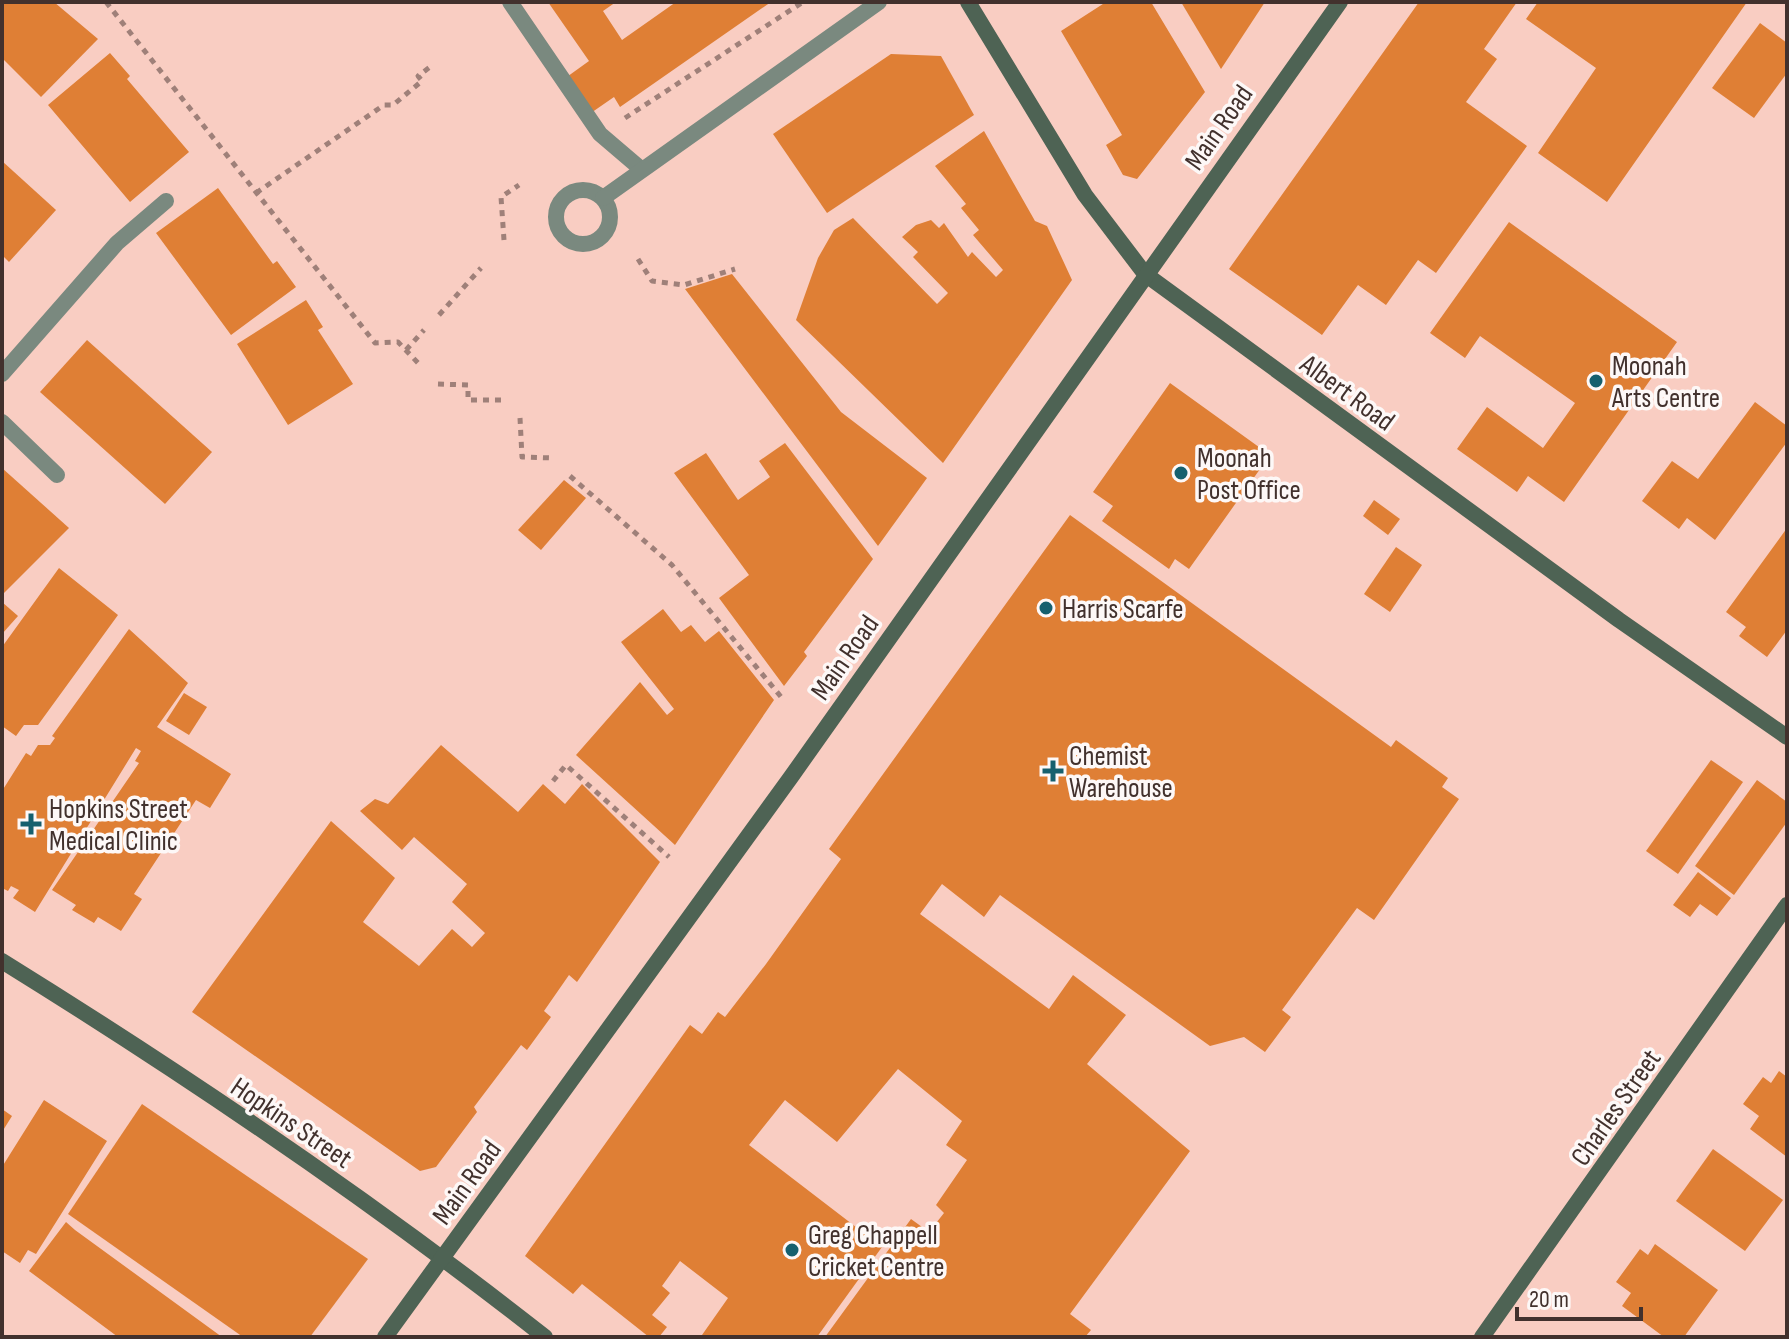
<svg xmlns="http://www.w3.org/2000/svg" width="1789" height="1339" viewBox="0 0 1789 1339" font-family="'Sofia Sans Condensed',sans-serif">
<style>
.building{fill:#df7f35}
.lines{fill:none;stroke-linecap:round;stroke-linejoin:round}
.path{stroke:#9f8079;stroke-width:5;stroke-dasharray:6 6;stroke-linecap:butt}
.lane{stroke:#7a897f;stroke-width:16}
.secondary{stroke:#4e6354;stroke-width:16}
.poi-dot{fill:#16606e;stroke:#fdf8f7;stroke-width:3}
.labels{text-anchor:middle;stroke-width:7;stroke-linejoin:round;paint-order:stroke}
.street-label{font-size:28px;fill:#42312d;stroke:#fdf8f7}
.poi-label{font-size:28px;fill:#42312d;stroke:#fdf8f7;text-anchor:start}
</style>
<rect width="100%" height="100%" fill="#f9cdc2"/>
<g class="building">
<polygon points="2,2 54,2 98,39 41,97 2,58"/>
<polygon points="548,2 616,2 603,11 622,40 676,2 771,2 620,107 614,97 588,115 564,79 589,61"/>
<polygon points="1106,2 1151,2 1205,92 1137,179 1123,175 1106,145 1122,135 1061,31"/>
<polygon points="1181,2 1265,2 1221,69"/>
<polygon points="1419,2 1517,2 1484,49 1497,59 1466,102 1527,146 1436,273 1418,260 1386,305 1358,285 1322,335 1229,269"/>
<polygon points="1538,2 1747,2 1607,202 1538,153 1596,68 1526,19"/>
<polygon points="1760,23 1787,43 1787,73 1754,118 1712,88"/>
<polygon points="110,53 130,76 127,79 189,152 130,202 48,105"/>
<polygon points="891,54 941,56 974,115 827,213 773,134"/>
<polygon points="984,131 1035,221 1047,226 1072,280 943,463 796,320 818,258 834,230 853,218 937,304 948,293 913,257 918,252 902,237 916,225 931,220 939,228 944,223 968,257 972,252 996,277 1003,270 973,235 979,230 961,208 966,204 935,166"/>
<polygon points="2,161 56,210 9,262 2,255"/>
<polygon points="218,188 273,264 277,261 296,287 231,335 156,233"/>
<polygon points="1509,222 1677,342 1564,502 1528,476 1517,492 1457,449 1487,407 1543,448 1575,403 1480,336 1465,358 1430,333"/>
<polygon points="732,274 841,412 927,478 878,546 685,289"/>
<polygon points="306,300 323,327 318,330 353,384 288,425 237,344"/>
<polygon points="87,340 212,452 165,504 40,392"/>
<polygon points="1170,383 1270,455 1189,569 1175,559 1169,569 1102,521 1113,506 1093,492"/>
<polygon points="1755,402 1787,426 1787,442 1715,540 1687,518 1679,529 1642,501 1672,461 1698,479"/>
<polygon points="785,443 873,559 804,652 807,656 784,686 719,598 749,575 674,473 706,453 738,500 770,477 759,461"/>
<polygon points="2,468 69,528 2,595"/>
<polygon points="564,480 586,498 541,550 518,530"/>
<polygon points="1374,500 1400,519 1388,535 1363,516"/>
<polygon points="1070,515 1391,747 1396,740 1448,778 1442,787 1459,799 1374,920 1357,908 1282,1010 1291,1017 1265,1052 1244,1037 1210,1046 1000,895 984,917 942,884 920,914 1049,1009 1073,975 1126,1015 1087,1064 1190,1151 1070,1314 1091,1330 1085,1337 825,1337 911,1219 929,1232 944,1213 936,1205 967,1160 946,1145 962,1121 898,1069 837,1142 785,1100 749,1145 882,1247 817,1337 704,1337 702,1335 728,1298 680,1261 662,1286 670,1293 652,1315 667,1327 659,1337 649,1337 582,1284 573,1294 525,1256 690,1025 702,1034 718,1012 725,1017 766,964 841,859 829,849"/>
<polygon points="1787,528 1787,630 1767,657 1739,636 1746,627 1726,612"/>
<polygon points="1396,547 1422,565 1390,612 1364,594"/>
<polygon points="59,568 118,615 38,725 24,725 16,736 2,726 2,647"/>
<polygon points="2,602 18,616 2,634"/>
<polygon points="663,609 681,632 691,625 705,642 719,631 774,700 675,845 576,755 640,682 667,715 674,709 621,642"/>
<polygon points="129,629 188,683 157,727 231,774 210,808 196,800 134,894 142,899 121,931 98,917 94,923 72,910 76,905 52,890 139,763 135,761 141,751 136,748 35,912 13,898 19,890 11,886 8,891 2,888 2,791 26,753 31,756 38,745 50,745 55,738 52,736"/>
<polygon points="184,693 207,707 189,735 166,721"/>
<polygon points="441,745 518,812 543,784 565,804 582,784 660,862 577,982 569,975 544,1011 551,1017 527,1050 521,1045 474,1107 477,1112 436,1167 420,1171 192,1012 331,821 395,878 363,922 419,966 452,929 472,947 485,933 452,902 467,884 414,837 402,850 360,811 375,799 388,804"/>
<polygon points="1711,760 1743,782 1678,874 1646,851"/>
<polygon points="1757,780 1787,802 1787,822 1734,895 1695,866"/>
<polygon points="1698,872 1731,898 1717,916 1700,904 1690,917 1673,905"/>
<polygon points="1779,1071 1787,1077 1787,1157 1750,1129 1759,1116 1743,1104 1763,1077 1771,1083"/>
<polygon points="44,1100 107,1141 36,1254 28,1250 20,1263 2,1251 2,1167"/>
<polygon points="142,1104 368,1259 310,1337 243,1337 68,1214"/>
<polygon points="2,1109 12,1116 2,1132"/>
<polygon points="1713,1149 1783,1200 1745,1251 1676,1201"/>
<polygon points="66,1222 75,1230 222,1337 118,1337 29,1271"/>
<polygon points="1655,1244 1718,1290 1684,1337 1664,1337 1622,1306 1631,1293 1616,1282 1640,1249 1648,1255"/>
</g>
<g class="lines">
<g class="path">
<polyline points="106,2 375,343 398,342 420,365"/>
<polyline points="625,118 803,2"/>
<polyline points="256,193 384,105 393,105 422,81 418,76 430,67"/>
<polyline points="504,240 501,197 519,185"/>
<polyline points="638,259 652,281 684,285 735,269"/>
<polyline points="439,315 481,268"/>
<polyline points="406,350 424,330"/>
<polyline points="438,384 468,385 468,400 503,400"/>
<polyline points="520,418 522,457 553,458"/>
<polyline points="570,476 672,565 782,698"/>
<polyline points="553,781 566,765 669,857"/>
</g>
<g class="lane">
<polyline points="510,2 600,134 641,169"/>
<circle cx="583" cy="217" r="27"/>
<polyline points="603,198 879,2"/>
<polyline points="2,374 117,243 166,201"/>
<polyline points="2,422 57,475"/>
</g>
<g class="secondary">
<polyline points="968,2 1085,195 1145,274 1619,620 1787,737"/>
<path d="M2,961C189,1077 372,1201 545,1337"/>
<polyline points="385,1337 791,777 1340,2"/>
<polyline points="1482,1337 1787,905"/>
</g>
</g>
<g class="poi-dot">
<circle cx="1596" cy="381" r="8"/>
<circle cx="1181" cy="473" r="8"/>
<circle cx="1046" cy="608" r="8"/>
<path d="M1049 759h8v8h8v8h-8v8h-8v-8h-8v-8h8z"/>
<path d="M27 812h8v8h8v8h-8v8h-8v-8h-8v-8h8z"/>
<circle cx="792" cy="1250" r="8"/>
</g>
<g class="labels">
<g class="street-label">
<text transform="translate(1218 127) rotate(-55)" y="10">Main Road</text>
<text transform="translate(1348 392) rotate(36)" y="10">Albert Road</text>
<text transform="translate(844 657) rotate(-55)" y="10">Main Road</text>
<text transform="translate(1615 1107) rotate(-55)" y="10">Charles Street</text>
<text transform="translate(292 1122) rotate(34)" y="10">Hopkins Street</text>
<text transform="translate(466 1182) rotate(-54)" y="10">Main Road</text>
</g>
<g class="poi-label">
<text x="1612" y="375">Moonah<tspan x="1612" dy="32">Arts Centre</tspan></text>
<text x="1197" y="467">Moonah<tspan x="1197" dy="32">Post Office</tspan></text>
<text x="1062" y="618">Harris Scarfe</text>
<text x="1069" y="765">Chemist<tspan x="1069" dy="32">Warehouse</tspan></text>
<text x="49" y="818">Hopkins Street<tspan x="49" dy="32">Medical Clinic</tspan></text>
<text x="808" y="1244">Greg Chappell<tspan x="808" dy="32">Cricket Centre</tspan></text>
</g>
</g>
<rect width="1789" height="1339" fill="none" stroke="#42312d" stroke-width="8"/>
<path d="M1517 1307v12h124v-12" fill="none" stroke="#42312d" stroke-width="4"/>
<text x="1529" y="1307" font-size="24" fill="#42312d" stroke="#fdf8f7" stroke-width="6" paint-order="stroke">20 m</text>
</svg>
